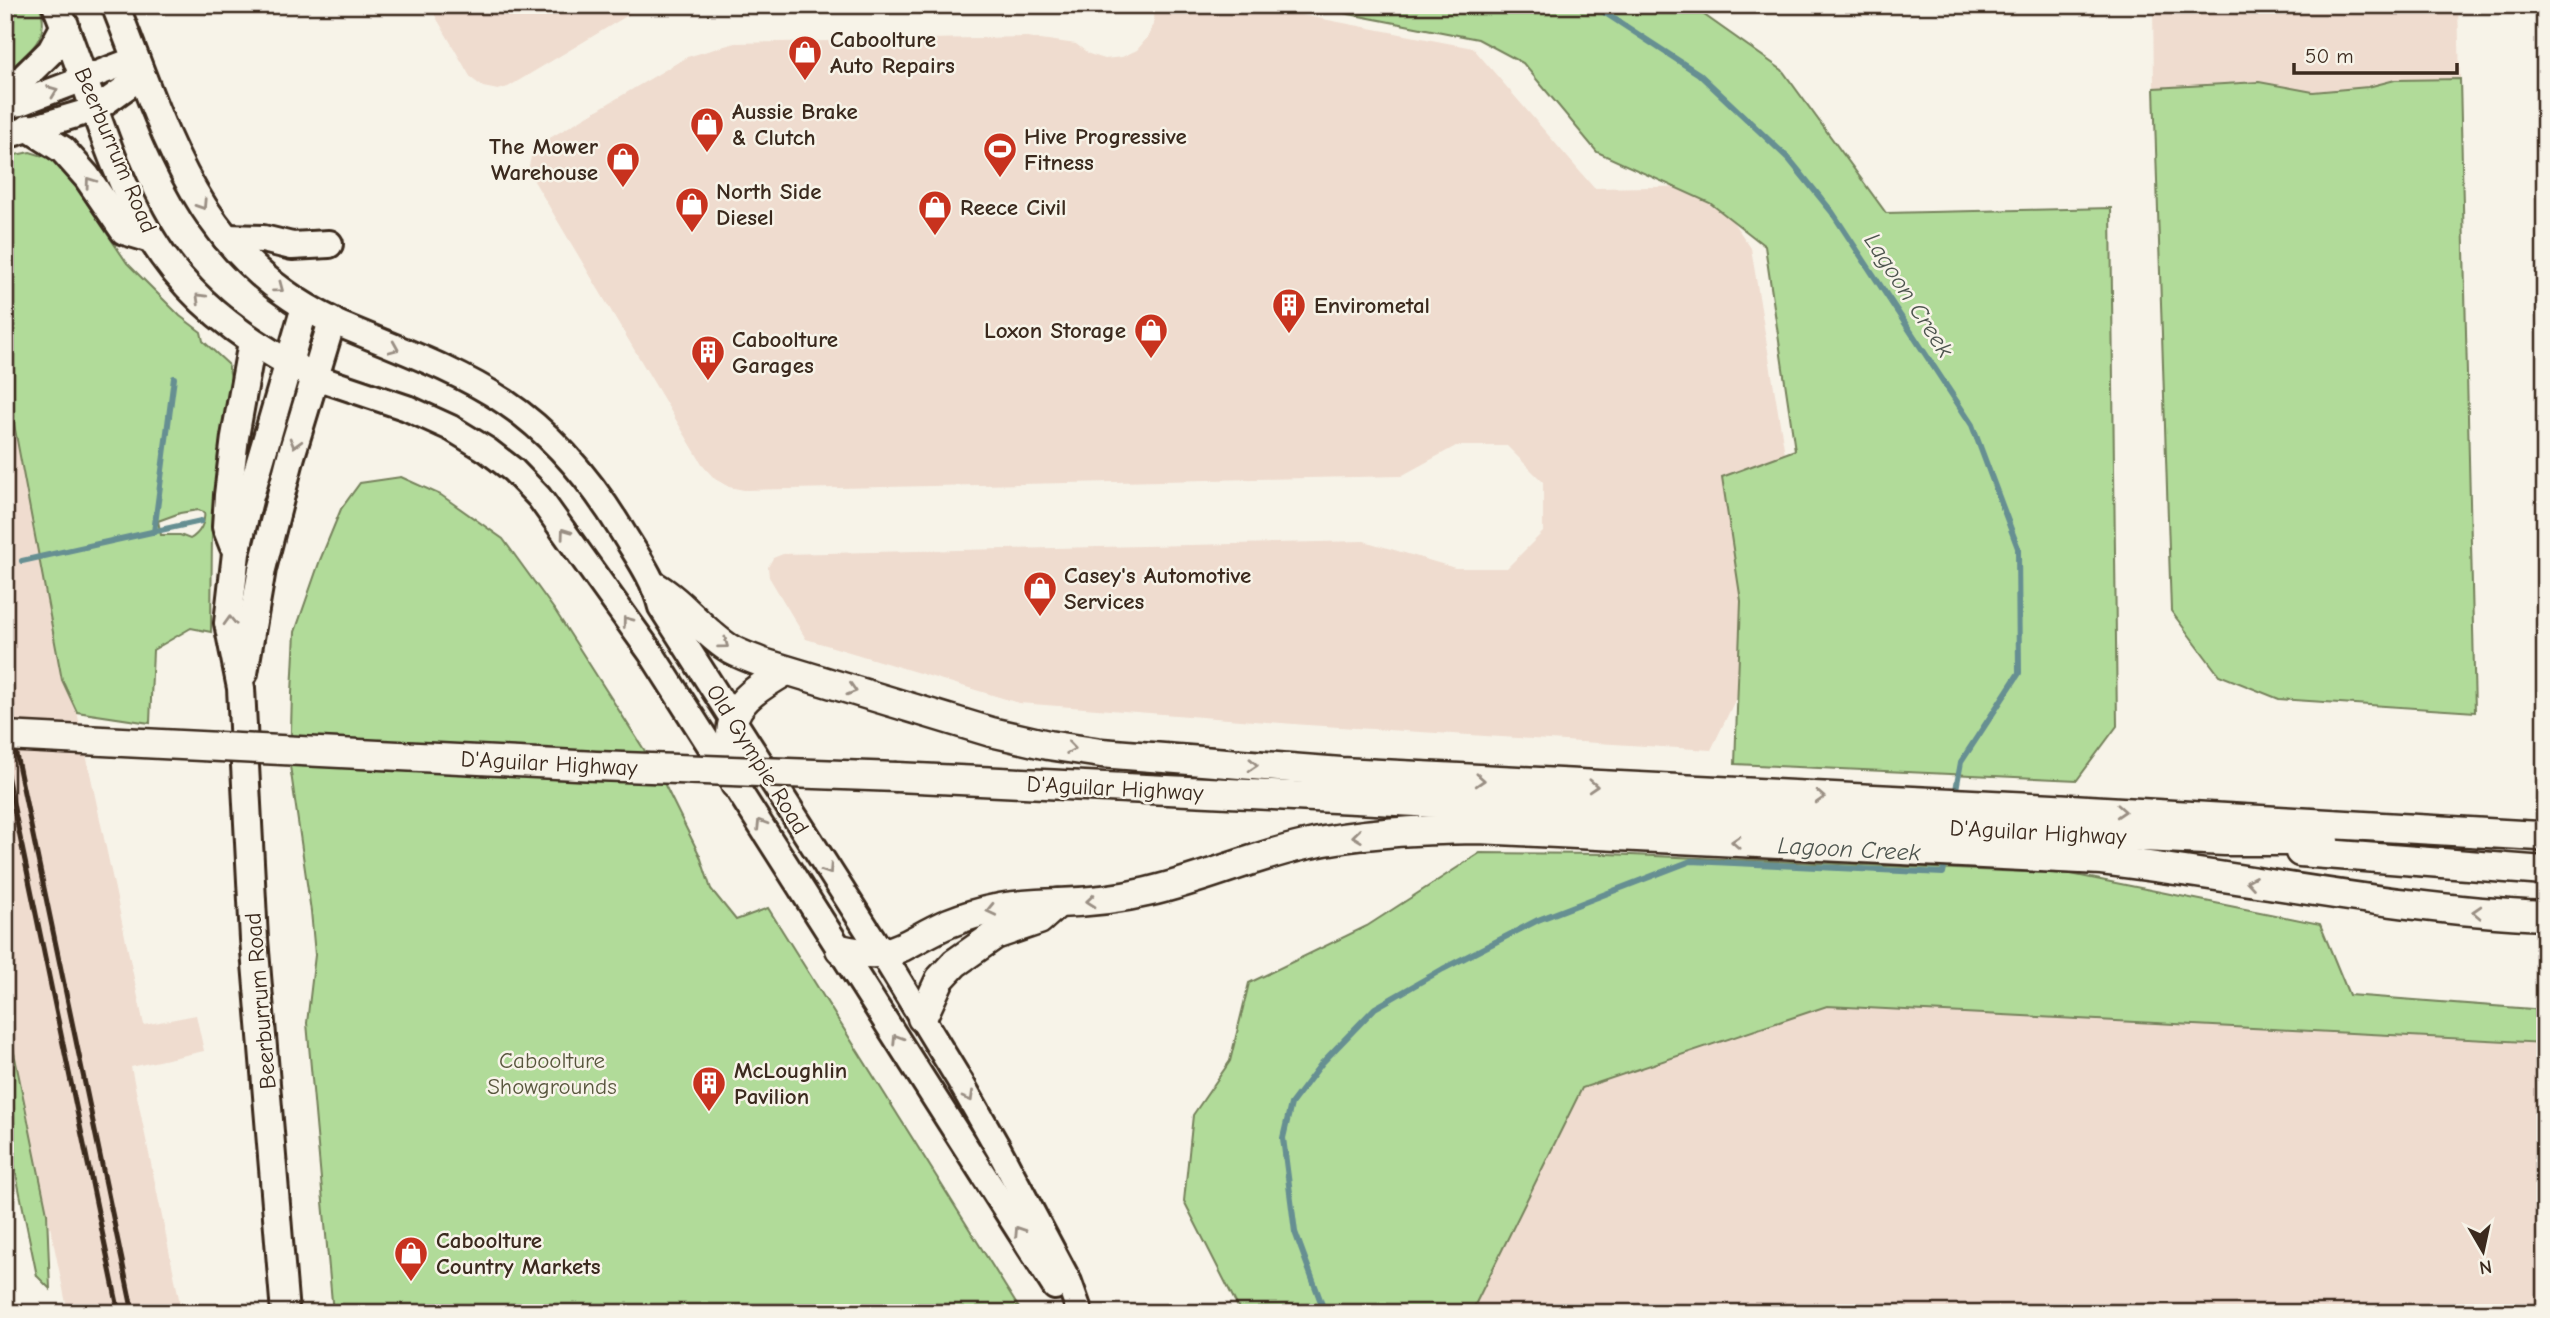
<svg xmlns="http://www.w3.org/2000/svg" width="2550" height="1318" viewBox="0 0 2550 1318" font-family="'Comic Neue',sans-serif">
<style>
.built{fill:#efdccf}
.green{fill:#b1db99;stroke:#76825c;stroke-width:2;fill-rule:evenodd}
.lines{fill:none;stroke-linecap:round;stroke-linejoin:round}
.stream{stroke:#668f92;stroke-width:6}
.secondary-casing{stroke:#3b2a1e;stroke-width:30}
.primary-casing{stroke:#3b2a1e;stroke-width:32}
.trunk-casing{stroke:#3b2a1e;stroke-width:33}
.secondary{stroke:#f7f3e8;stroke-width:24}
.primary{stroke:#f7f3e8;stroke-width:26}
.trunk{stroke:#f7f3e8;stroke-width:28}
.rail{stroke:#3b2a1e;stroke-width:5}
.trunk-bridge-casing{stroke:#3b2a1e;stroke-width:33;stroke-linecap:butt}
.trunk-bridge{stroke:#f7f3e8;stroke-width:28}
.oneway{stroke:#998e83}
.labels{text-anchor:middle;stroke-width:5;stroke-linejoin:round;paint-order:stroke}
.poi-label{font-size:23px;font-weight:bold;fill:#3b2a1e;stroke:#f7f3e8;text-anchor:start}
.street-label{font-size:23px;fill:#3b2a1e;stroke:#f7f3e8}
.park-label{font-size:23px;fill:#58563d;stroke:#f7f3e8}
.water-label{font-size:24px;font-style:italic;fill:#4d544e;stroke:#f7f3e8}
</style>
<rect width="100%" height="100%" fill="#f7f3e8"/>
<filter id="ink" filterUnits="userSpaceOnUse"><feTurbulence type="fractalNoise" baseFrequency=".0143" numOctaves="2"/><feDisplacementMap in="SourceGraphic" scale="14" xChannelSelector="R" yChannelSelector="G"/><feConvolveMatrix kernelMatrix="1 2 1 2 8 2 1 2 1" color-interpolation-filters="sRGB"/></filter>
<g filter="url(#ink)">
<g class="built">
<polygon points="429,5 645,5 508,87 498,90 483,87 471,78"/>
<polygon points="1152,5 1250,5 1473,48 1594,188 1708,186 1751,248 1787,466 1740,690 1711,750 1307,725 1019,703 806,639 769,577 768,567 773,558 783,554 1364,541 1455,568 1507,568 1543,532 1543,482 1507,446 1456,446 1401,476 744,490 729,487 715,479 704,467 534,181 529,166 532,152 543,142 687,57 735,43 1027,37 1076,44 1089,54 1105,59 1122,57 1137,50 1148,37 1154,22"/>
<polygon points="2153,5 2458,5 2460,79 2395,80 2368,87 2313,92 2259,82 2154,88"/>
<polygon points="5,376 62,680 77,712 144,1025 196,1015 204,1051 131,1067 182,1313 68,1313 5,1009"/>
<polygon points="1827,1006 2545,1043 2545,1313 1471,1313 1582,1088"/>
</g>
<g class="green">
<path d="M5,5H39C53,37 27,55 5,73Z"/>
<polygon points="1302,5 1690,5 1782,70 1886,213 2111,208 2117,726 2077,780 1735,764 1741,601 1722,477 1795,450 1765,246 1710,203 1597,152 1523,63 1478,39"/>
<polygon points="2460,79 2475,712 2279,699 2219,675 2171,611 2154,88 2259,82 2313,92 2368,87 2395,80"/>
<path d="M30,152L53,159L76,187L127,263L180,316L201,332L203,341L228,364L231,378L212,532L211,632L191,628L153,650L150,723L77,712L62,680L5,376V157ZM198,510L204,512C206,523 199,534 190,539L180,535H161L158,521L180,513Z"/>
<polygon points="401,477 441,495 503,539 556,612 659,773 700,856 711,889 736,920 768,908 1022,1313 333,1313 307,1023 315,955 311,911 290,766 292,693 295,632 320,560 341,509 360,483"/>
<polygon points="1480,853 1607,854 2071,874 2320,924 2349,995 2545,1010 2545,1043 1827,1006 1582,1088 1471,1313 1241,1313 1184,1201 1193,1115 1230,1061 1249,983 1367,926"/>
<polygon points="5,1009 47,1213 50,1289 37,1276 5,1121"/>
</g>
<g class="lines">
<g class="stream">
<polyline points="1593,5 1699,74 1789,159 1832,212 1972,425 2018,548 2019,673 1961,762 1955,795"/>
<polyline points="154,532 174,378"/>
<polyline points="22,561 201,521"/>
<polyline points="1325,1313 1295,1232 1283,1138 1291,1104 1322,1063 1375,1008 1443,969 1538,920 1691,861 1943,873 1946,858"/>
</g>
<g class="secondary-casing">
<g id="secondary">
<polyline points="5,105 20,103 136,59"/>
<polyline points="5,136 96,109 142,76"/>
<path d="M332,321C389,346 453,367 505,402C554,435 592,482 622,531C637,556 654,579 661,607L882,953L960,1081L998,1148L1069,1282L1080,1313"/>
<polyline points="315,377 407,408 451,428 487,450 513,470 539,497 651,653 1055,1287"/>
</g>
</g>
<g class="primary-casing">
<g id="primary">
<path d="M56,5C88,82 108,165 150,236C186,297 243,340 304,371"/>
<path d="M115,5C166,133 195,255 332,321L291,456L262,569L244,673"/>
<polyline points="5,96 51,51 65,25"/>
<polyline points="29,128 63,150 87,177 124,231 151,239"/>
<polyline points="226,238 263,239 292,246 329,244"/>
<polyline points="233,545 226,527 228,495 235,437 252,342"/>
<polyline points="285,1313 254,939 241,688 228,623 236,553 250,496 305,307"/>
</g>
</g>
<g class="trunk-casing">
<g id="trunk">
<path d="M656,587C683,603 701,630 727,647C737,654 751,658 763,663L991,732L1048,745L1101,753L1341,772L2053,808L2539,836L2545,838"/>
<polyline points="897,777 2225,841 2324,841"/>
<path d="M735,784C726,717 727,705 786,671"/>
<polyline points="2300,852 2545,871"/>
<path d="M840,949C898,962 902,943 949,923C964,917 979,912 995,909C1016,904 1036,904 1058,903C1088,902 1118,899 1147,892C1201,880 1251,857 1305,845C1362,832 1420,830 1478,829L2101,860C2249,877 2395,910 2545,916"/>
<polyline points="922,1018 940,979 955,963 995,935 1039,920 1058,903"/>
</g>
</g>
<use href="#secondary" class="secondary"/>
<use href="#primary" class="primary"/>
<use href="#trunk" class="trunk"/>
<g class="rail">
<polyline points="5,702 133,1313"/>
<polyline points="5,765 119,1313"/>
</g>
<g class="trunk-bridge-casing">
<polyline id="trunk-bridge" points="5,736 596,766 897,777"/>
</g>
<use href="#trunk-bridge" class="trunk-bridge"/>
</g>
<defs><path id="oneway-chevron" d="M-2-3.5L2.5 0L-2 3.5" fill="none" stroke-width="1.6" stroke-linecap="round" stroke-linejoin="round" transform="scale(1.75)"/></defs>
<g class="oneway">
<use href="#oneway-chevron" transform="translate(53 91) rotate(-21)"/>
<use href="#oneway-chevron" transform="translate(90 182) rotate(-126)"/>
<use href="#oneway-chevron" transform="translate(202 205) rotate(57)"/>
<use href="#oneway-chevron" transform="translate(279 288) rotate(37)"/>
<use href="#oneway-chevron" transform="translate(200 298) rotate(-136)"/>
<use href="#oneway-chevron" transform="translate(394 348) rotate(23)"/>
<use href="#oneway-chevron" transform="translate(295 443) rotate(106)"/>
<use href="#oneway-chevron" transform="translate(565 533) rotate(-126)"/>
<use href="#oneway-chevron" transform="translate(230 621) rotate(-92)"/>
<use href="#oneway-chevron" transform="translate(627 621) rotate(-127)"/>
<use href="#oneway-chevron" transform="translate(724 644) rotate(36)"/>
<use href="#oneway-chevron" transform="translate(852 690) rotate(17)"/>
<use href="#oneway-chevron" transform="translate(1071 748) rotate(8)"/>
<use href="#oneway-chevron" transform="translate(1253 765) rotate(4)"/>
<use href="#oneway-chevron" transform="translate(1480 780) rotate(3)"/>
<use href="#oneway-chevron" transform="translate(1593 786) rotate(3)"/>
<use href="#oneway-chevron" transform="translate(1820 797) rotate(3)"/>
<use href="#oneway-chevron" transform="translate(2121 811) rotate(3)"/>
<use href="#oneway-chevron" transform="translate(761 824) rotate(-122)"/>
<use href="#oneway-chevron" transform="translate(1357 836) rotate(173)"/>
<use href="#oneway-chevron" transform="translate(1736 842) rotate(-177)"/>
<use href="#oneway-chevron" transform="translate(828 870) rotate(57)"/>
<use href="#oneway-chevron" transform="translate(2251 882) rotate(-171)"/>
<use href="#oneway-chevron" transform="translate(1091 901) rotate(175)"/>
<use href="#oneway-chevron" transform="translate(991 910) rotate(167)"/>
<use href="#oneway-chevron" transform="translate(2477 912) rotate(-177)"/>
<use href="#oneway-chevron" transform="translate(897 1039) rotate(-122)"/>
<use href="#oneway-chevron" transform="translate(969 1097) rotate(60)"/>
<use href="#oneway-chevron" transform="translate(1019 1231) rotate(-123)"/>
</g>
</g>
<defs>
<g id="shop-pin" transform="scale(1.75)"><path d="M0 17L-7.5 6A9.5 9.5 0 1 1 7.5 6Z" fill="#c8321e" stroke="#f7f3e8"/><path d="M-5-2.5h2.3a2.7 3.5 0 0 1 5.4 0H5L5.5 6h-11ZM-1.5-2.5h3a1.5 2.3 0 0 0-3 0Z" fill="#fff"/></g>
<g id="stadium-pin" transform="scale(1.75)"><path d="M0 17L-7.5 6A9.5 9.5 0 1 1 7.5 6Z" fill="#c8321e" stroke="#f7f3e8"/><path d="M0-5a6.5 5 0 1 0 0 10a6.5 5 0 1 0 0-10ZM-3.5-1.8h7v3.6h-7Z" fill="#fff"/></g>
<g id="building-pin" transform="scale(1.75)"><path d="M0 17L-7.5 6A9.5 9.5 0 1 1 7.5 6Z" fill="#c8321e" stroke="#f7f3e8"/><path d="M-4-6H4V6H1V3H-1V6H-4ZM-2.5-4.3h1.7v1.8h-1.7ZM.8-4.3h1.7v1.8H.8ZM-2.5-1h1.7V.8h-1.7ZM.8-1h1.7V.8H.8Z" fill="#fff"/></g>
</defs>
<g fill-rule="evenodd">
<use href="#shop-pin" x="805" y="52"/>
<use href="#shop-pin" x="707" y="124"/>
<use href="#stadium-pin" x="1000" y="149"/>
<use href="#shop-pin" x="623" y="159"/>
<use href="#shop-pin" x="692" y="204"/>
<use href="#shop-pin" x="935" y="207"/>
<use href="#building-pin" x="1289" y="305"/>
<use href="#shop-pin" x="1151" y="330"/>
<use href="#building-pin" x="708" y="352"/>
<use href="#shop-pin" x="1040" y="588"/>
<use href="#building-pin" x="709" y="1083"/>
<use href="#shop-pin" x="411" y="1253"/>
</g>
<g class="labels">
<g class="poi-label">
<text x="830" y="47">Caboolture<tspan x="830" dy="26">Auto Repairs</tspan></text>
<text x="732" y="119">Aussie Brake<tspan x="732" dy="26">&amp; Clutch</tspan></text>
<text x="1024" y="144">Hive Progressive<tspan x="1024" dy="26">Fitness</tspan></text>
<text x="598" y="154" text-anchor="end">The Mower<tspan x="598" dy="26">Warehouse</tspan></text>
<text x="716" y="199">North Side<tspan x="716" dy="26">Diesel</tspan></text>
<text x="960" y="215">Reece Civil</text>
<text x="1314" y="313">Envirometal</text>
<text x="1126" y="338" text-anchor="end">Loxon Storage</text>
<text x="732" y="347">Caboolture<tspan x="732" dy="26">Garages</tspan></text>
<text x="1064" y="583">Casey's Automotive<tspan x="1064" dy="26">Services</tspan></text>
<text x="734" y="1078">McLoughlin<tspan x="734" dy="26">Pavilion</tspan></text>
<text x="436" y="1248">Caboolture<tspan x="436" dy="26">Country Markets</tspan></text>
</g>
<g class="street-label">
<text transform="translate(116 150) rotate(67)" y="8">Beerburrum Road</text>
<text transform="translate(758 759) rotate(58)" y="8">Old Gympie Road</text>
<text transform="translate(549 763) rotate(3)" y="8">D'Aguilar Highway</text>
<text transform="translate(1115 788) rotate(3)" y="8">D'Aguilar Highway</text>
<text transform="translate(2038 832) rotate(3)" y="8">D'Aguilar Highway</text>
<text transform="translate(260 1001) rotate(-95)" y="8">Beerburrum Road</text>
</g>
<g class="park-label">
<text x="552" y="1068">Caboolture<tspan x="552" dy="26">Showgrounds</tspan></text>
</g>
<g class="water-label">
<text transform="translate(1909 295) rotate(57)" y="8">Lagoon Creek</text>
<text transform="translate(1849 849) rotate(3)" y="8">Lagoon Creek</text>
</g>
</g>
<rect width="2550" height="1318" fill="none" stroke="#f7f3e8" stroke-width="28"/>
<rect x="14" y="14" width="2522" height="1290" fill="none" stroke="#3b2a1e" stroke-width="2.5" filter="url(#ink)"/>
<g transform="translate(2483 1251) rotate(171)" stroke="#f7f3e8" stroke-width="5" paint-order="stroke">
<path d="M0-5L12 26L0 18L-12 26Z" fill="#3b2a1e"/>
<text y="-10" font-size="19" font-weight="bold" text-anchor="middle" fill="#3b2a1e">N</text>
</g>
<path d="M2294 63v10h163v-10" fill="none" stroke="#3b2a1e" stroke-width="3.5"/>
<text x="2305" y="63" font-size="21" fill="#3b2a1e" stroke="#f7f3e8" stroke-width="5" paint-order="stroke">50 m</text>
</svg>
